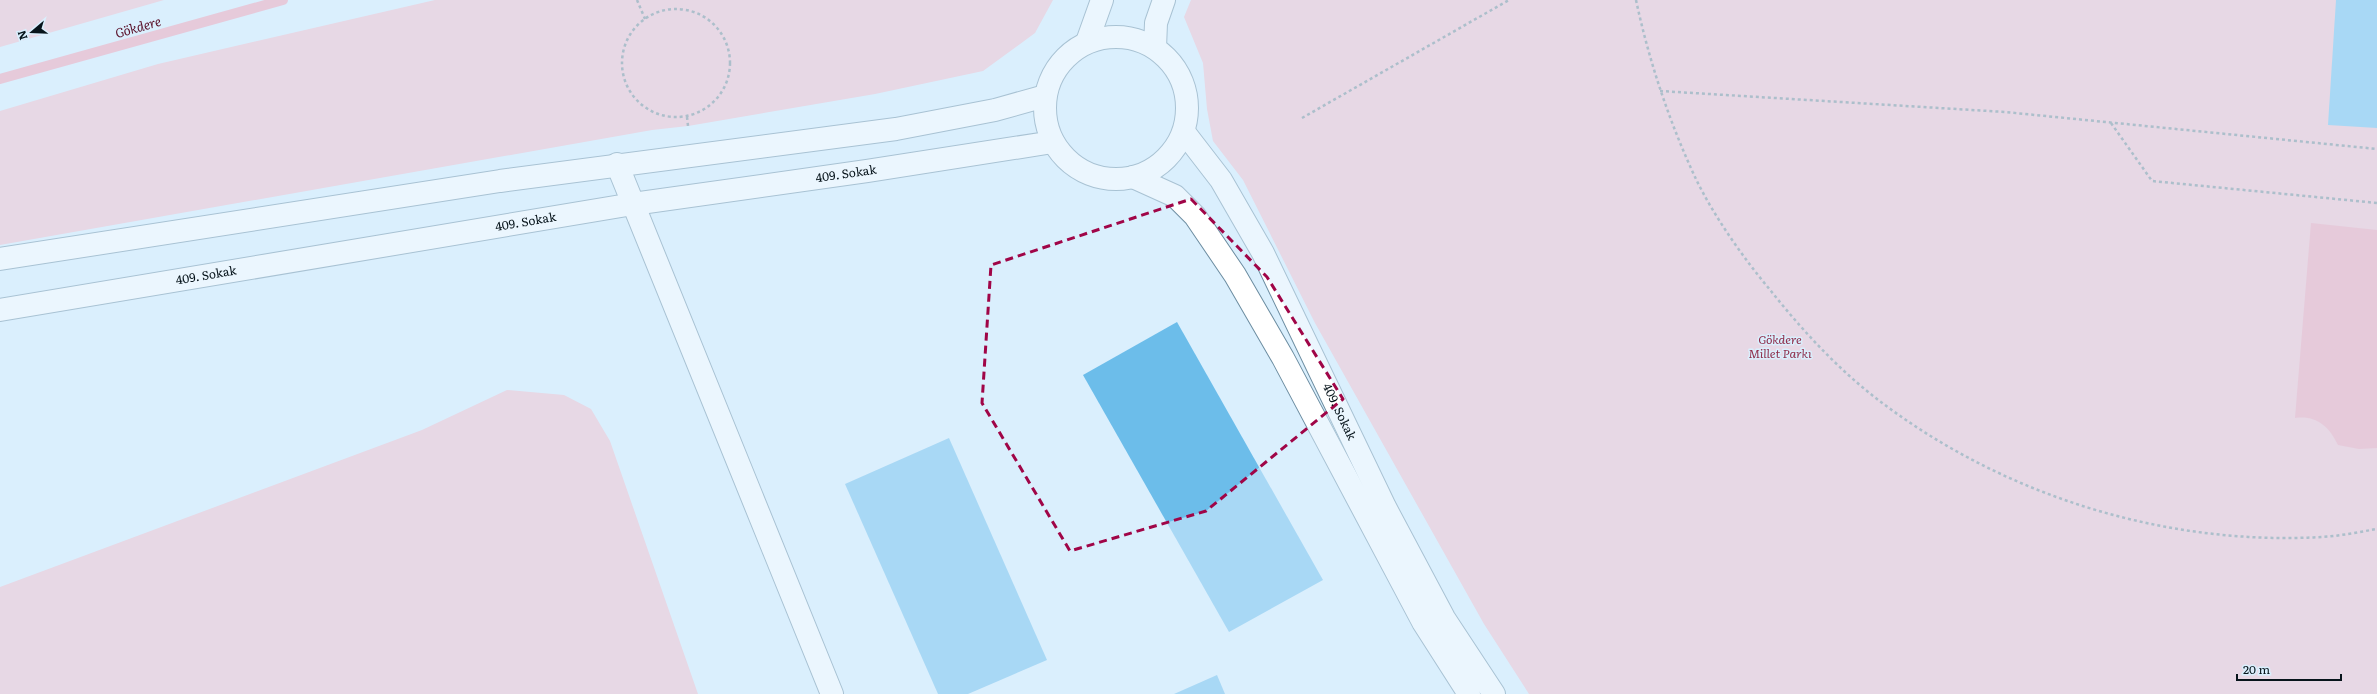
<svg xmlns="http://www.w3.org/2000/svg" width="2377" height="694" viewBox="0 0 2377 694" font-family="Literata,serif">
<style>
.green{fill:#f5bcc7}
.water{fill:#f39eb0}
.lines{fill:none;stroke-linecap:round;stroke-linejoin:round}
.stream{stroke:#f39eb0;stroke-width:10}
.building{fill:#6cbdea}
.tertiary-casing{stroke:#6c8da1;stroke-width:24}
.secondary-casing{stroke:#6c8da1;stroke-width:24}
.path{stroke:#74858f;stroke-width:2.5;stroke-dasharray:3 3;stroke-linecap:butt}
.tertiary{stroke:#fff;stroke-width:22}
.secondary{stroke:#fff;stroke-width:22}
.marked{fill:none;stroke:#a00547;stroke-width:3;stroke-dasharray:8 5;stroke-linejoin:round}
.labels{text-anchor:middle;stroke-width:3;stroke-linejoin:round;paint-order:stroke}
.street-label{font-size:12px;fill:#07141b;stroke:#daeffd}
.park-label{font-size:12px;font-style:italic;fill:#8f2d4a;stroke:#daeffd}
.water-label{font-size:13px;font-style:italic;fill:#5a1029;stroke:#daeffd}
</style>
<rect width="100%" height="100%" fill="#daeffd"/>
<g class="green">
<polygon points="0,0 164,0 0,47"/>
<polygon points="435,0 1053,0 1035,33 983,71 875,94 688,126 652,130 0,245 0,111 158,64"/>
<polygon points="1191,0 2377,0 2377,694 1529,694 1484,624 1315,323 1243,180 1213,141 1207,109 1203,63 1184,17"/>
<polygon points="507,390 564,395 591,409 610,441 698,694 0,694 0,587 422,430"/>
</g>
<path class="water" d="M2311,223L2377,230V448L2359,449L2338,445C2329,426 2316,415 2295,418Z"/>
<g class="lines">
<polyline class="stream" points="0,79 283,0"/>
</g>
<g class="building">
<polygon points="2336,0 2377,0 2377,128 2328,125"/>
<polygon points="1177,322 1323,580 1229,632 1083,375"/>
<polygon points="949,438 1047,660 968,694 938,694 845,484"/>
<polygon points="1217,675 1225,694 1174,694"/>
</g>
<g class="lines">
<g class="tertiary-casing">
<polyline id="tertiary" points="617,164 832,694"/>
</g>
<g class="secondary-casing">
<g id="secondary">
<circle cx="1116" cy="108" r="71"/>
<polyline points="1087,42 1102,0"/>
<polyline points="1155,48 1156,23 1164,0"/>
<path id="s1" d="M1184,132L1221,180L1263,253L1385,507L1444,618L1494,694"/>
<polyline points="1133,177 1175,196 1195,216 1235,275 1283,358 1423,622 1469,694"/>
<polyline points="0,259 500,181 896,129 995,110 1045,96"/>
<path id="s2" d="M0,310L633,204L867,171L1053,142"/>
</g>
</g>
<g class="path">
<polyline points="637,0 645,19"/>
<path d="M1636,0C1649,61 1669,121 1695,177C1713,215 1744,259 1771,291C1802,330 1837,368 1877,399C2002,495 2164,546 2322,537C2340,536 2359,532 2377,529"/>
<circle cx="676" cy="63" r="54"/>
<polyline points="1660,91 2005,112 2377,149"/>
<polyline points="687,117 688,126"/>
<polyline points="1302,118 1509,0"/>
<polyline points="2111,123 2152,181 2377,203"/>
</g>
<use href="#tertiary" class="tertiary"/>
<use href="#secondary" class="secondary"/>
</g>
<path d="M0 0H2377V694H0ZM1191,199L1267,277L1343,399L1206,511L1070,551L982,403L991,265Z" fill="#daeffd" fill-opacity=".55" fill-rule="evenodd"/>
<path class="marked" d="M1191,199L1267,277L1343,399L1206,511L1070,551L982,403L991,265Z"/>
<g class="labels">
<g class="street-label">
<text dy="4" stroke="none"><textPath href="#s2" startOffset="857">409. Sokak</textPath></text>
<text dy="4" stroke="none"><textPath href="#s2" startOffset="533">409. Sokak</textPath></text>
<text dy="4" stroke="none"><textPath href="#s2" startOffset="209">409. Sokak</textPath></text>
<text dy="4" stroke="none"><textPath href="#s1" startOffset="321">409. Sokak</textPath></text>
</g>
<g class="park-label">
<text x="1780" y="344">Gökdere<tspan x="1780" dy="14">Millet Parkı</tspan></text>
</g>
<g class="water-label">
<text transform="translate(138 27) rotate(-16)" y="5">Gökdere</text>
</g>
</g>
<g transform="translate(32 32) rotate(251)" stroke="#daeffd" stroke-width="3" paint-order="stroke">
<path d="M0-3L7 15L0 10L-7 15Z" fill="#07141b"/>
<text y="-6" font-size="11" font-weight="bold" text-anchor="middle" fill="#07141b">N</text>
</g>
<path d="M2237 674v6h104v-6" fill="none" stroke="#07141b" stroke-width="2"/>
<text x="2243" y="674" font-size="12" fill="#07141b" stroke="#daeffd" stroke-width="3" paint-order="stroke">20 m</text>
</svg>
